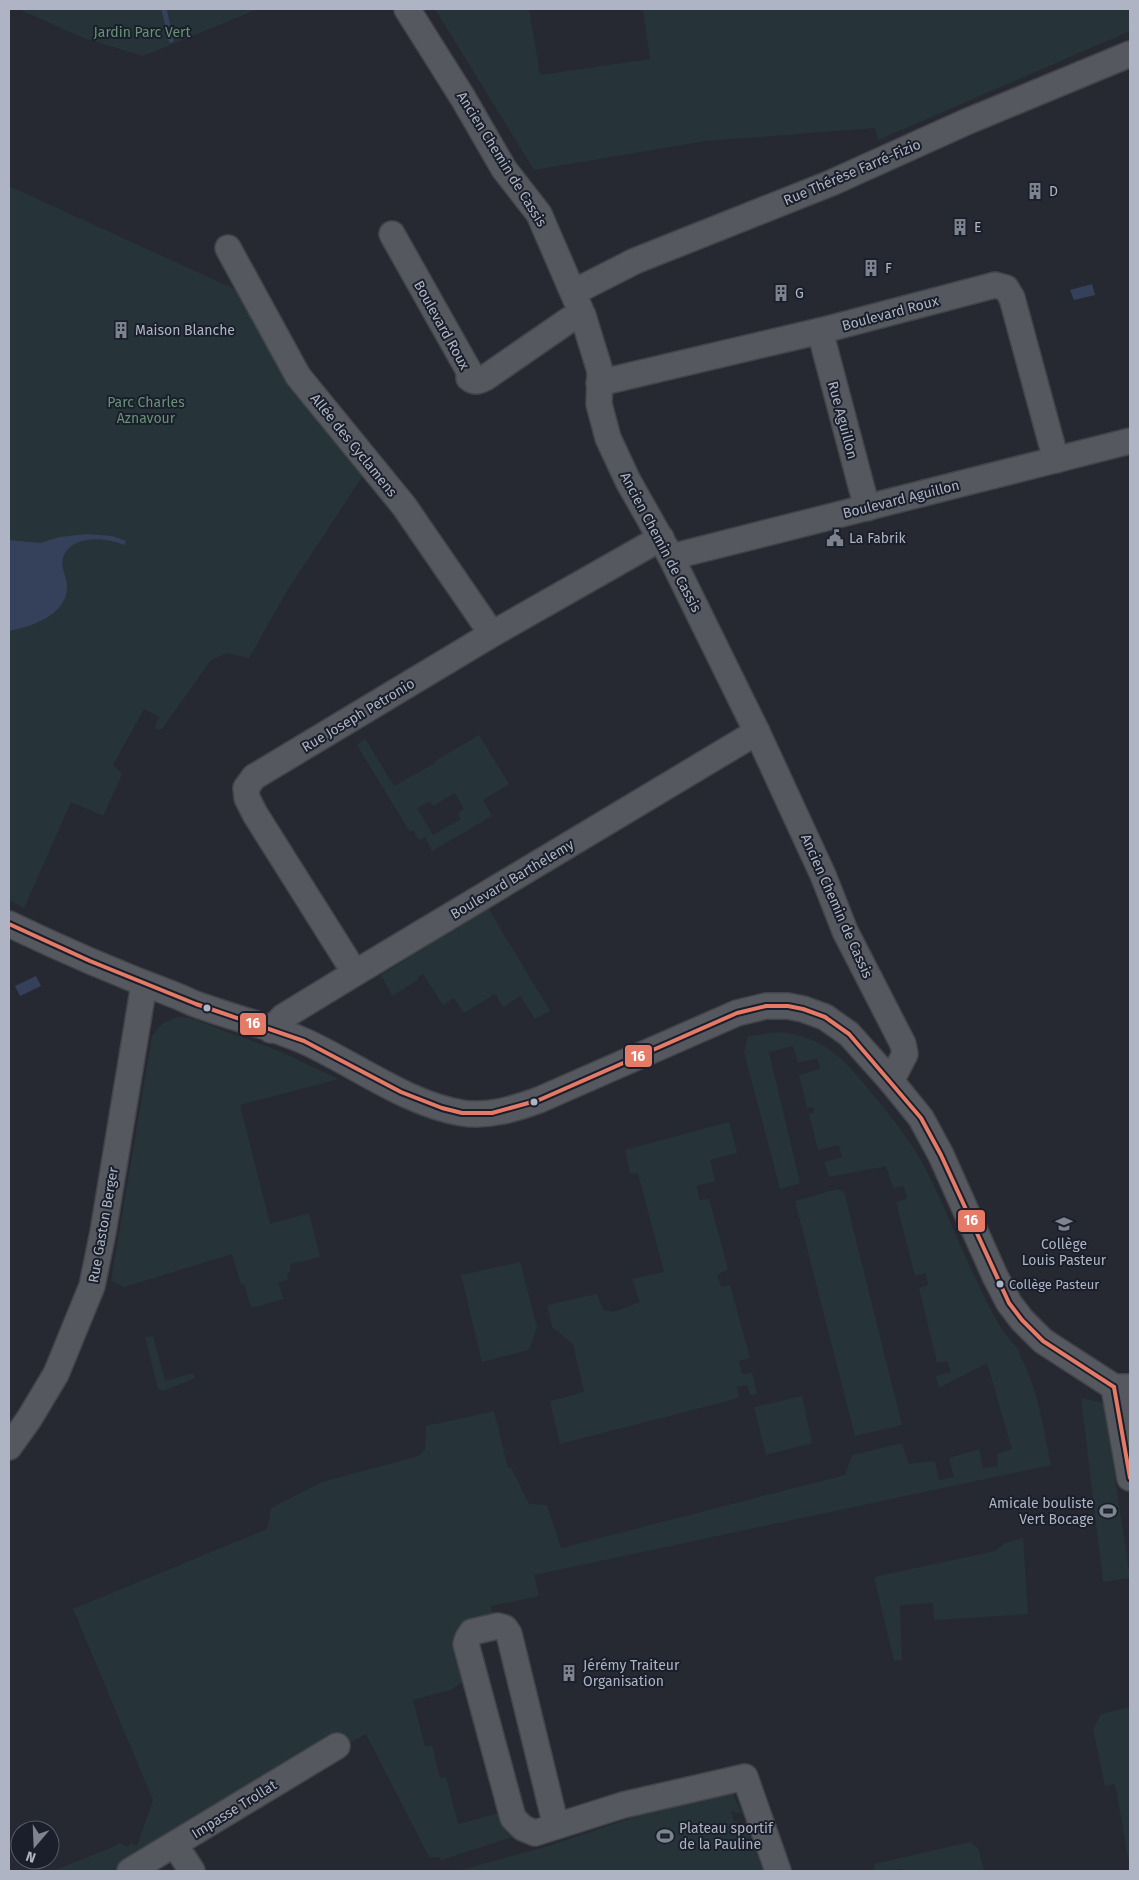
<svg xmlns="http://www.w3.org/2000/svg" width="1139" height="1880" viewBox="0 0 1139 1880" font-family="'Fira Sans',sans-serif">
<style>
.green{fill:#263439;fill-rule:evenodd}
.water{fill:#35415a}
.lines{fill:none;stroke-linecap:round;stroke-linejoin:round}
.stream{stroke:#35415a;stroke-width:5}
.minor-casing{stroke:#42444a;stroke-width:28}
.minor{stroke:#55585f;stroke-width:25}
.bus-1-casing{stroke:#1a1f2b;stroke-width:8}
.bus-1{stroke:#e57a67;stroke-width:4}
.bus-dot{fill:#aeb4c3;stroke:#1a1f2b;stroke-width:2}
.labels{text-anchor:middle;stroke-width:4;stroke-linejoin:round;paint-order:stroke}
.bus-label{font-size:13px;fill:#aeb4c3;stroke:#1a1f2b;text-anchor:start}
.park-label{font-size:14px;fill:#679276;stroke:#1a1f2b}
.street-label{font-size:14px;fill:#aeb4c3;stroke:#1a1f2b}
.poi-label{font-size:14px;fill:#aeb4c3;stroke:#1a1f2b;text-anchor:start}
.line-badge{stroke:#1a1f2b;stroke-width:2}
.badge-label{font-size:14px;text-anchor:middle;font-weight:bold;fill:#fff}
</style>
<rect width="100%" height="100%" fill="#262931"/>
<g class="green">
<polygon points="18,9 258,9 143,56 86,39"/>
<polygon points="435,9 529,9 540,75 650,59 643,9 1130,9 1130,31 878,140 875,128 705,141 534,170"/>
<polygon points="9,186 241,292 288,385 364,474 287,591 249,658 227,653 211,660 162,729 157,730 155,727 159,717 144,709 113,765 122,774 103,816 71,802 24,908 9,900"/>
<path d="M479,735L509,784L483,800L492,816L432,851L425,837L419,840L413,830L410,832L357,745L365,739L394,786L435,763V761ZM455,793L464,809L458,813L461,819L433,835L417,808L430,801L433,806Z"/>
<polygon points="488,908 550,1011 535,1019 520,996 503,1007 495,994 464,1013 454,998 443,1005 423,974 417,978 418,980 392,996 381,975"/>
<polygon points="177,1017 190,1018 279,1051 339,1079 240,1105 270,1224 309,1213 320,1257 290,1264 291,1272 287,1273 288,1280 278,1282 284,1299 251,1308 244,1284 241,1284 232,1254 124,1287 111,1281 152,1036 162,1024"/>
<path d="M779,1032C825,1037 843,1058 871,1092C892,1118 911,1140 926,1170C945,1207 960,1247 978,1284C991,1310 1000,1331 1020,1351L1019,1354C1038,1387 1043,1427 1051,1465L534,1575L539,1596L491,1606L494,1620L470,1629L468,1679L450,1690L413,1700L425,1747L432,1745L440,1778L446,1777L458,1824L499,1813L514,1835L512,1837L441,1860L439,1857H429L366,1734L118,1871H53L113,1847L119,1843L128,1847L131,1843L137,1846L153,1800L73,1609L267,1529L271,1508L322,1482L418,1456L425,1450L426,1426L494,1411L508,1468L511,1467L529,1504L547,1505L561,1548L845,1475L852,1455L902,1443L909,1464L935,1461L939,1480L954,1477L949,1458L979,1449L983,1468L998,1466L997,1454L1012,1449L987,1363L939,1388L936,1376L951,1372L947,1361L937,1363L919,1288L928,1285L926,1273L915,1276L896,1202L907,1198L904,1186L893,1188L886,1166L829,1177L824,1162L842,1157L839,1145L818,1150L809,1114L814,1113L813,1107L807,1108L799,1075L820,1069L817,1058L798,1063L793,1046L769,1052L800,1183L780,1189L744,1052L748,1036Z"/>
<polygon points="729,1122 737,1153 710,1160 715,1181 696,1186 700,1200 709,1199 728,1269 717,1275 721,1287 730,1285 750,1358 739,1361 742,1374 752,1373 757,1394 750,1395 747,1385 737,1387 739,1398 560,1444 550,1401 584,1392 573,1344 552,1327 547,1305 597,1294 603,1310 614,1312 640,1302 632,1279 664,1272 638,1173 630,1174 625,1150"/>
<polygon points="838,1189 844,1192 902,1425 855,1436 795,1201"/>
<polygon points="520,1262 537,1327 529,1350 482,1362 461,1275"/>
<polygon points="153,1336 165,1381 193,1373 195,1377 193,1379 163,1391 158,1389 145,1337"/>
<polygon points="802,1396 812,1443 766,1455 754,1407"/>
<polygon points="1081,1398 1104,1403 1130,1578 1103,1582"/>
<polygon points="1023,1538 1028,1614 934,1620 933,1603 900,1605 902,1660 894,1661 874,1577 995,1551 1005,1543"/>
<polygon points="1130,1707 1130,1868 1115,1784 1105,1786 1093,1729 1101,1714"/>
<polygon points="733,1794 742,1814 731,1811 734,1821 746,1826 763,1871 458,1871 551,1845 644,1814"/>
<polygon points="970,1842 978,1848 984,1871 904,1871 903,1869 875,1871 874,1864"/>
</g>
<g class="water">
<polygon points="1092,284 1095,295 1074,300 1070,290"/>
<path d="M87,534L112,536L126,541L124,545C107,537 70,534 63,558C60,569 68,578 67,588C66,615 31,627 9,631V540L40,543L60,537Z"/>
<polygon points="36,976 41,986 20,996 15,986"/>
</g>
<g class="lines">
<polyline class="stream" points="164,9 171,40"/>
<g class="minor-casing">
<g id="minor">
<polyline points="407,9 463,98 504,169 539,214 583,316 600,371 599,404 608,438 628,481 671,557 757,732 823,875 845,931 903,1044 905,1054 891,1081"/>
<path d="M392,234L469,371V378C475,383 478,381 485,378L569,320L583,316"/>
<polyline points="228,248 298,376 404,506 492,634"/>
<polyline points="574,292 635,261 831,183 966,122 1130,54"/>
<polyline points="820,331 867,508"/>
<polyline points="599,383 820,331 995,285 1006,288 1012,298 1056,460"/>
<polyline points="671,557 1130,441"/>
<path d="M9,924C63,950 116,973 172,994C183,998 193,1004 204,1007C237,1019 272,1027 304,1041C355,1064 407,1104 462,1113C489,1117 514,1109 539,1100L737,1013L766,1006H788L803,1009L825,1017L849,1034L891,1081L921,1118L941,1155L995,1276L1009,1303L1022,1320L1043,1341L1114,1387H1130"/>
<polyline points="355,973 255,814 247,798 246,788 254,777 492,634 661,538"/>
<polyline points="271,1030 283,1017 355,973 757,732"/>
<polyline points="1114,1387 1130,1478"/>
<polyline points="9,1447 29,1419 56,1374 92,1286 103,1232 144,984"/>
<polyline points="556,1826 509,1634 505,1628 498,1626 472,1632 468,1638 466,1644 513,1818 523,1828 535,1833 623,1805 745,1777 778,1871"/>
<polyline points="175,1845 192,1871"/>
<polyline points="130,1871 337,1746"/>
</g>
</g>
<use href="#minor" class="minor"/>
<g class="bus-1-casing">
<g id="bus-1">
<polyline points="9,924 90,961 196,1004 304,1041 401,1092 442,1108 462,1113 492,1113 539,1100 737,1013 766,1006 788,1006 803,1009 825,1017 849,1034 921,1118 941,1155 1009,1303 1022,1320 1043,1341 1114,1387"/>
<polyline points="1114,1387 1130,1478"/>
</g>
</g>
<use href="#bus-1" class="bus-1"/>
</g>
<defs>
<g id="building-bare" transform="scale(1.35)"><path d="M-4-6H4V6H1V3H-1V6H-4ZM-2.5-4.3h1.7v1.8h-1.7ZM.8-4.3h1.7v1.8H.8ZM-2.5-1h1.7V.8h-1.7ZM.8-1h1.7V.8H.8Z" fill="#7e8390" stroke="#1a1f2b" stroke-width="2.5" paint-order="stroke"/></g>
<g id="civic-bare" transform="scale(1.35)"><path d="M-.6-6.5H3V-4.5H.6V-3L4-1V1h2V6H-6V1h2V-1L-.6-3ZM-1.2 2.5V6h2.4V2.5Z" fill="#7e8390" stroke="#1a1f2b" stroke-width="2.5" paint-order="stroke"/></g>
<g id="school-bare" transform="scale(1.35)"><path d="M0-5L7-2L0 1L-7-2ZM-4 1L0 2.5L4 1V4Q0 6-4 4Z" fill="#7e8390" stroke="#1a1f2b" stroke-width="2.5" paint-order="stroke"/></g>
<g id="stadium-bare" transform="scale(1.35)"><path d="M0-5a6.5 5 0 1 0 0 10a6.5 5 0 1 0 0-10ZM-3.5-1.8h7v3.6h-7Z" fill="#7e8390" stroke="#1a1f2b" stroke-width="2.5" paint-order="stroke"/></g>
</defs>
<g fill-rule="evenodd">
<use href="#building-bare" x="1035" y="191"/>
<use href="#building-bare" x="960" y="227"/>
<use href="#building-bare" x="871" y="268"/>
<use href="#building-bare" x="781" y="293"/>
<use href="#building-bare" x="121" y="330"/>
<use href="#civic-bare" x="835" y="538"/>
<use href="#school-bare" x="1064" y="1224"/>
<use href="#stadium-bare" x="1108" y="1511"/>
<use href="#building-bare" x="569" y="1673"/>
<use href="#stadium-bare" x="665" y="1836"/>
</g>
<g class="bus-dot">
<circle cx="207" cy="1008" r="4.5"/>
<circle cx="534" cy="1102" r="4.5"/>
<circle cx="1000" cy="1284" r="4.5"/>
</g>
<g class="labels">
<g class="bus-label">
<text x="1009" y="1289">Collège Pasteur</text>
</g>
<g class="park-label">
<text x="142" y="37">Jardin Parc Vert</text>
<text x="146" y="407">Parc Charles<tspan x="146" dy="16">Aznavour</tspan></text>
</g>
<g class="street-label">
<text transform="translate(502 159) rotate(58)" y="5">Ancien Chemin de Cassis</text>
<text transform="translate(852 172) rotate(-23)" y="5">Rue Thérèse Farré-Fizio</text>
<text transform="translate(890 313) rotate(-15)" y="5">Boulevard Roux</text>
<text transform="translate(442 325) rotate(61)" y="5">Boulevard Roux</text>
<text transform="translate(843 420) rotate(75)" y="5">Rue Aguillon</text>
<text transform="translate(354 445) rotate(51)" y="5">Allée des Cyclamens</text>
<text transform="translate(901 499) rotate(-14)" y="5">Boulevard Aguillon</text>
<text transform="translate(661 542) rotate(62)" y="5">Ancien Chemin de Cassis</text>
<text transform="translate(358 715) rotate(-31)" y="5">Rue Joseph Petronio</text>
<text transform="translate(512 879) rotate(-31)" y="5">Boulevard Barthelemy</text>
<text transform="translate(837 906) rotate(66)" y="5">Ancien Chemin de Cassis</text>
<text transform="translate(103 1225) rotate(-80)" y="5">Rue Gaston Berger</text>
<text transform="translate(234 1809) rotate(-32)" y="5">Impasse Trollat</text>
</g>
<g class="poi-label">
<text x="1049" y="196">D</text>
<text x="974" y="232">E</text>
<text x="885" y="273">F</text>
<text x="795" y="298">G</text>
<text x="135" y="335">Maison Blanche</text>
<text x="849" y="543">La Fabrik</text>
<text x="1064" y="1249" text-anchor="middle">Collège<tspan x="1064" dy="16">Louis Pasteur</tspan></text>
<text x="1094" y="1508" text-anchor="end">Amicale bouliste<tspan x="1094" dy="16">Vert Bocage</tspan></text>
<text x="583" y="1670">Jérémy Traiteur<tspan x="583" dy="16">Organisation</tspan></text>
<text x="679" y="1833">Plateau sportif<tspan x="679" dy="16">de la Pauline</tspan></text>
</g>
</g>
<g class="line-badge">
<rect x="239" y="1012" width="28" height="24" rx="5" fill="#e57a67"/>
<rect x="624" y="1044" width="29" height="24" rx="5" fill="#e57a67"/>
<rect x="957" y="1209" width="29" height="24" rx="5" fill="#e57a67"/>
</g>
<g class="badge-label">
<text x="253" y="1028">16</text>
<text x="638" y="1061">16</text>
<text x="971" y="1225">16</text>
</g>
<rect width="1139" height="1880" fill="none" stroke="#aeb4c3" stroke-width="20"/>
<g transform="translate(35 1845) rotate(199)"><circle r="24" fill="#1a1f2b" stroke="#555b68"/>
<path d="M0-4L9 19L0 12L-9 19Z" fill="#7e8390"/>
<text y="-8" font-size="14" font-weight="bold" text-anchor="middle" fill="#aeb4c3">N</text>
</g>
</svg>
